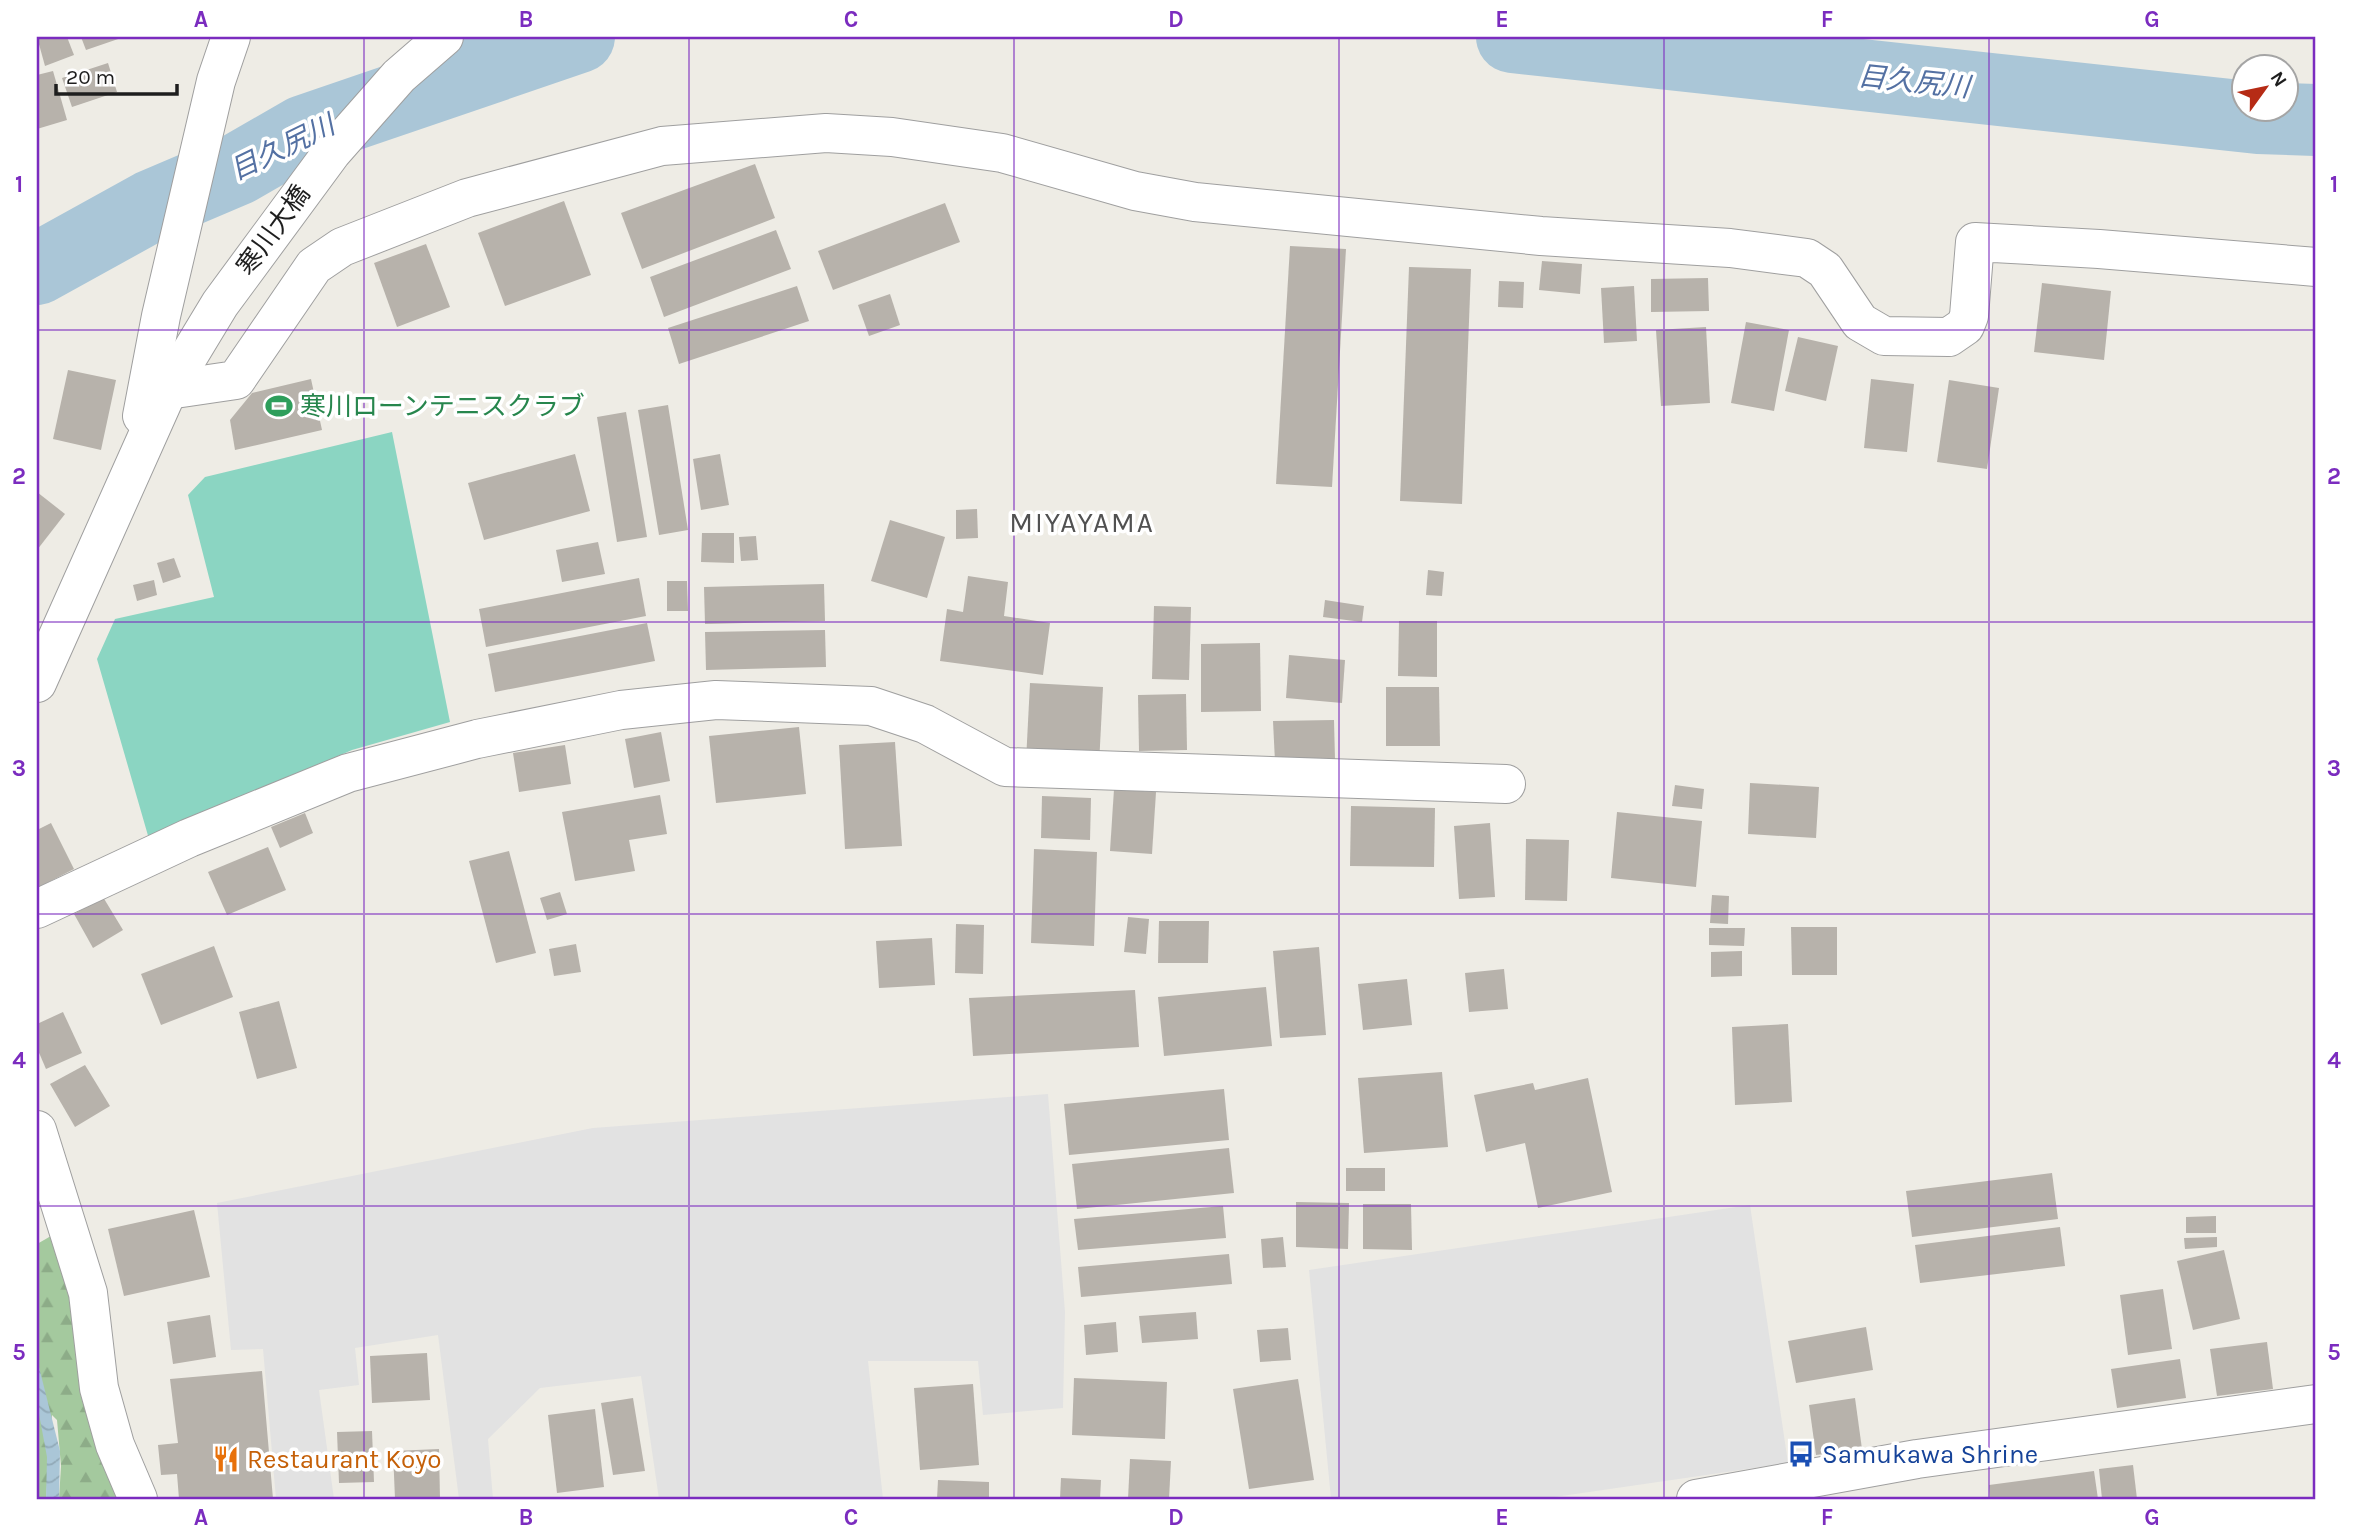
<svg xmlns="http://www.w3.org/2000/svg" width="2353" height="1536" viewBox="0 0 2353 1536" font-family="Karla,'Noto Sans JP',sans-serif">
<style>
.forest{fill:url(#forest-firs)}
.pitch{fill:#8bd5c2}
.parking{fill:#e2e2e2}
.water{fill:url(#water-waves)}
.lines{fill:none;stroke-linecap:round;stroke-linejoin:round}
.river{stroke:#aac6d7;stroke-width:72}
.building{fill:#b7b2ab}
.minor-casing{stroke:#9f9f9f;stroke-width:40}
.minor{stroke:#fff;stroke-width:38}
.grid{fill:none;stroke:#7b2cbf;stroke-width:2;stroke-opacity:0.55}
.labels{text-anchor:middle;stroke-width:7;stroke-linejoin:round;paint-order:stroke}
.street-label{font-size:26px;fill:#1e1e1e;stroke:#fff}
.leisure-label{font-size:26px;fill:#27864d;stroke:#fff;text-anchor:start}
.transit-label{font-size:26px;fill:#164399;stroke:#fff;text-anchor:start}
.food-label{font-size:26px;fill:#c56008;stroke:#fff;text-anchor:start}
.water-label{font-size:28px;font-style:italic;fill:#5471a3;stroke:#fff}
.neighbourhood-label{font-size:28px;letter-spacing:2px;fill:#515151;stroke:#fff}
.neatline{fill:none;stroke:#7b2cbf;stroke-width:2.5}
.grid-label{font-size:23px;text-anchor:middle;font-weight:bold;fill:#7b2cbf}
</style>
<defs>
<pattern id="forest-firs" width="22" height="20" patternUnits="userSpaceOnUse" patternTransform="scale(1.75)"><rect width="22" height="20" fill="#a4c99e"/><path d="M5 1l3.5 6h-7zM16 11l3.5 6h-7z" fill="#8dac88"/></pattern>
<pattern id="water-waves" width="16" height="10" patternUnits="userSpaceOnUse" patternTransform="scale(1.75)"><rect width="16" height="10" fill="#aac6d7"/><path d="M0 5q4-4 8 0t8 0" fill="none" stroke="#92aab8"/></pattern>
</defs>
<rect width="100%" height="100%" fill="#eeece5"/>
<polygon class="forest" points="58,1232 128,1499 59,1499 61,1466 57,1420 52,1415 46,1499 37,1499 37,1244"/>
<polygon class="pitch" points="392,432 450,722 352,750 149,839 97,659 115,619 214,597 188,495 205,477"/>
<g class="parking">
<polygon points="1048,1094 1065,1312 1063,1408 983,1415 978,1361 868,1361 883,1499 659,1499 641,1376 540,1388 488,1439 493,1499 459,1499 438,1335 355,1348 359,1385 319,1390 334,1499 276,1499 263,1349 231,1350 217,1203 593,1128"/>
<polygon points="1750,1205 1788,1463 1541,1499 1331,1499 1309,1270"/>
</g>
<polygon class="water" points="37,1359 60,1451 59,1499 46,1499 47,1457 37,1403"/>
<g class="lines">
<g class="river">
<polyline points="1512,37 2258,118 2316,120"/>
<polyline points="37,269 151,206 238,169 304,131 579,37"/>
</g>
</g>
<g class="building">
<polygon points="37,37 67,37 74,55 45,66"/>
<polygon points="81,37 124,37 86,50"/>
<polygon points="108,63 117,92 72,107 62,78"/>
<polygon points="53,71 67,120 37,129 37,75"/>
<polygon points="755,164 775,218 642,269 621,213"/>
<polygon points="564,201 591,275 505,306 478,233"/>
<polygon points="945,203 960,242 833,290 818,251"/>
<polygon points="776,230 791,269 664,317 650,277"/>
<polygon points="426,244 450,307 397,327 374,263"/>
<polygon points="1290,246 1346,249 1332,487 1276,484"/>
<polygon points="1542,261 1582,264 1580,294 1539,290"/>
<polygon points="1409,267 1471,269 1462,504 1400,501"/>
<polygon points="1708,278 1709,311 1651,312 1651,279"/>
<polygon points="1499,281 1524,282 1523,308 1498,307"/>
<polygon points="2042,283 2111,291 2104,360 2034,352"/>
<polygon points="797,286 809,321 679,364 668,328"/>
<polygon points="1634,286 1637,341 1604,343 1601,288"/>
<polygon points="890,294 900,325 869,336 858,305"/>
<polygon points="1746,322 1789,330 1774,411 1731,403"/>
<polygon points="1706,327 1710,403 1661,406 1656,330"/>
<polygon points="1798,337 1838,346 1826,401 1785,391"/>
<polygon points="68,370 116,380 101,450 53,439"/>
<polygon points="311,379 322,430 235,450 230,420 252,393"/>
<polygon points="1871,379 1914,384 1907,452 1864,448"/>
<polygon points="1949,380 1999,388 1987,469 1937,462"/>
<polygon points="668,405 688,530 659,535 638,410"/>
<polygon points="626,412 647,537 617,542 597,417"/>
<polygon points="575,454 590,511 484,540 468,483"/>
<polygon points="720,454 729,505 701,510 693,459"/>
<polygon points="37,492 65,514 37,550"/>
<polygon points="977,509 978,538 956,539 956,510"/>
<polygon points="890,520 945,537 927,598 871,581"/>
<polygon points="702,533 734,533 734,563 701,562"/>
<polygon points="756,536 758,560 741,561 739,537"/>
<polygon points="598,542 605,574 562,582 556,550"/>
<polygon points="174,558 181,577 163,583 157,563"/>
<polygon points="1428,570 1444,572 1442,596 1426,595"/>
<polygon points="968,576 1008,582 1004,616 1050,623 1043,675 940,661 947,609 963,612"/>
<polygon points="639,578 646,616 486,647 479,609"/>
<polygon points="154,580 157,595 137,601 133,585"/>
<polygon points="667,581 687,581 688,611 667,611"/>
<polygon points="824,584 825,621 705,624 704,587"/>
<polygon points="1325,600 1364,606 1362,622 1323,617"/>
<polygon points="1154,606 1191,607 1189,680 1152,679"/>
<polygon points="1399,621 1437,621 1437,677 1398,676"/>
<polygon points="647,623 655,661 495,692 488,654"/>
<polygon points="825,630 826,667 706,670 705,632"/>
<polygon points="1260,643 1261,711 1201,712 1201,644"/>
<polygon points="1289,655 1345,660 1342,703 1286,698"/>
<polygon points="1030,683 1103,687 1099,765 1026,761"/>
<polygon points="1386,687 1439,687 1440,746 1386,746"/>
<polygon points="1186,694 1187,750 1139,751 1138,695"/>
<polygon points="1334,720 1335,760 1275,762 1273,721"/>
<polygon points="799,727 806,794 716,803 709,736"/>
<polygon points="661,732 670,781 634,788 625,739"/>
<polygon points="895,742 902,846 845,849 839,745"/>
<polygon points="565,745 571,784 519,792 513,753"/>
<polygon points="1750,783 1819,787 1816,838 1748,834"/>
<polygon points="1675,785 1704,789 1702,809 1672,806"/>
<polygon points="1114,789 1156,792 1152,854 1110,851"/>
<polygon points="660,795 667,834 629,840 635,871 575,881 562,812"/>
<polygon points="1042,796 1091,798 1090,840 1041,838"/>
<polygon points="1351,806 1435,808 1434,867 1350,866"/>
<polygon points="1617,812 1702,821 1696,887 1611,878"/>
<polygon points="305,813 313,833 280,848 271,827"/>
<polygon points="51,823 74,869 37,888 37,830"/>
<polygon points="1490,823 1495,897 1459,899 1454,826"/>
<polygon points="1526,839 1569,840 1567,901 1525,900"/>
<polygon points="268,847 286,890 227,915 208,872"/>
<polygon points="1034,849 1097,852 1094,946 1031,943"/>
<polygon points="509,851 536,953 496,963 469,861"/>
<polygon points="560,892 567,914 547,920 540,898"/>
<polygon points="1712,895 1729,896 1728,924 1710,923"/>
<polygon points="103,897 123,930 93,948 74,914"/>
<polygon points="1128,917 1149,919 1146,954 1124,952"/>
<polygon points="1159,921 1209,921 1208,963 1158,963"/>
<polygon points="956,924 984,925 983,974 955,973"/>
<polygon points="1791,927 1837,927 1837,975 1792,975"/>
<polygon points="1709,928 1745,928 1744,946 1709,945"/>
<polygon points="932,938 935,985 879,988 876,941"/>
<polygon points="576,944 581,972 554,976 549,949"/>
<polygon points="214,946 233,997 161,1025 141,974"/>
<polygon points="1319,947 1326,1035 1280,1038 1273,951"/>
<polygon points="1742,951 1742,976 1711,977 1711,952"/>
<polygon points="1504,969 1508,1009 1469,1012 1465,973"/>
<polygon points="1407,979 1412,1025 1363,1030 1358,984"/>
<polygon points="1266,987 1272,1046 1164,1056 1158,997"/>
<polygon points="1135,990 1139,1047 973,1056 969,998"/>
<polygon points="279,1001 297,1068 257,1079 239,1012"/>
<polygon points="63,1012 82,1053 46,1069 37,1048 37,1024"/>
<polygon points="1788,1024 1792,1102 1735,1105 1732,1027"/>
<polygon points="85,1065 110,1106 75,1127 50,1084"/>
<polygon points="1442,1072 1448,1147 1364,1153 1358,1078"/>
<polygon points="1588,1078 1612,1192 1538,1208 1525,1143 1486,1152 1474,1095 1533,1083 1535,1090"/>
<polygon points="1224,1089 1229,1140 1069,1155 1064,1104"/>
<polygon points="1229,1148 1234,1193 1077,1209 1072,1164"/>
<rect x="1346" y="1168" width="39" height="23"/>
<polygon points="2052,1173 2058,1219 1912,1237 1906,1191"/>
<polygon points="1296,1202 1349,1203 1348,1249 1296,1247"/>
<polygon points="1363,1204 1411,1204 1412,1250 1363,1249"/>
<polygon points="1223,1206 1226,1238 1078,1250 1074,1219"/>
<polygon points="194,1210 210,1277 124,1296 108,1229"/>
<polygon points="2216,1216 2216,1233 2186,1233 2186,1217"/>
<polygon points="2060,1227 2065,1266 1920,1283 1915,1245"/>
<polygon points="1283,1237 1286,1267 1263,1268 1261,1239"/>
<polygon points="2217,1237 2217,1247 2185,1249 2184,1238"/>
<polygon points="2224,1250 2240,1319 2193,1330 2177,1261"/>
<polygon points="1229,1254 1232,1284 1081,1297 1078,1267"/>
<polygon points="2163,1289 2172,1349 2128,1355 2120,1295"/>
<polygon points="1196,1312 1198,1339 1142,1343 1139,1316"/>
<polygon points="210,1315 216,1357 173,1364 167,1322"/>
<polygon points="1116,1322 1118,1352 1086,1355 1084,1325"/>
<polygon points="1866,1327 1873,1370 1796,1383 1788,1341"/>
<polygon points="1288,1328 1291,1360 1260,1362 1257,1330"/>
<polygon points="2267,1342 2273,1389 2217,1396 2210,1349"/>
<polygon points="427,1353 430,1400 372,1403 370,1356"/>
<polygon points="2180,1359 2186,1398 2117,1408 2111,1369"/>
<polygon points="262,1371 273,1499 179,1499 177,1474 161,1475 158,1445 178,1443 170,1379"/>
<polygon points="1074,1378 1167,1382 1165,1439 1072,1435"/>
<polygon points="1298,1379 1314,1480 1249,1489 1233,1389"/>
<polygon points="973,1384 979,1465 920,1470 914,1388"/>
<polygon points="633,1398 645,1471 613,1475 601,1403"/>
<polygon points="1855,1398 1862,1449 1816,1455 1809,1405"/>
<polygon points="595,1409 604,1487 557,1493 548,1415"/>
<polygon points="372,1431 374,1482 339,1483 337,1432"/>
<polygon points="439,1449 440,1499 395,1499 393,1451"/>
<polygon points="1130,1459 1171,1461 1169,1499 1128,1499"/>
<polygon points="2133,1465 2137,1499 2102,1499 2099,1469"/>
<polygon points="2094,1471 2098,1499 1990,1499 1989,1485"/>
<polygon points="1061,1478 1101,1480 1100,1499 1060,1499"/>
<polygon points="938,1480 989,1482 989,1499 937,1499"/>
</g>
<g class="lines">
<g class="minor-casing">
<g id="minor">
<polyline points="168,390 236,380 314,266 342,247 467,198 662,146 826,133 892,137 1002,153 1135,191 1195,202 1541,236 1730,248 1807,258 1825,270 1860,322 1884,336 1949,337 1965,326 1969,316 1975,242 2099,249 2316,267"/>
<polyline points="142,416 161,316 216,81 231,37"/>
<polyline points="37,683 168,390 220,304 332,152 399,76 444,37"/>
<polyline points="37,909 189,838 348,773 477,739 621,710 716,700 871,706 925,724 1005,767 1506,784"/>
<polyline points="37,1130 88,1293 99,1388 115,1445 138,1499"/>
<polyline points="1696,1499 1917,1459 2316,1404"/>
</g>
</g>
<use href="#minor" class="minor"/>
</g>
<path class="grid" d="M364,37V1499M689,37V1499M1014,37V1499M1339,37V1499M1664,37V1499M1989,37V1499M37,330H2316M37,622H2316M37,914H2316M37,1206H2316"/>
<defs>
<g id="stadium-bare" transform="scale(2.1)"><path d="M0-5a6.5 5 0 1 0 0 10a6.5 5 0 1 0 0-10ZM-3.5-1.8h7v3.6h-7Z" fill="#2e9e5b" stroke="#fff" stroke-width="2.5" paint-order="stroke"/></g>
<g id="bus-bare" transform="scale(2.1)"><path d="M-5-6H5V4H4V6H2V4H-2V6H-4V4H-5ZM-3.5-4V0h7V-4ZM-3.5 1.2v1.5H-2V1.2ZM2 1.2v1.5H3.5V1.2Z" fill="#1a4fb4" stroke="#fff" stroke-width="2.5" paint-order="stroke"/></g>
<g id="restaurant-bare" transform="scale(2.1)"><path d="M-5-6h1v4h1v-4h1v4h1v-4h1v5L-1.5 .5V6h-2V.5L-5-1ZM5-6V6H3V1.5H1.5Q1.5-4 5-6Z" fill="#e8710a" stroke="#fff" stroke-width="2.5" paint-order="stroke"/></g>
</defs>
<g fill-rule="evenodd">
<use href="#stadium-bare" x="279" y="406"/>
<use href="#bus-bare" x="1801" y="1454"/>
<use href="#restaurant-bare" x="226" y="1459"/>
</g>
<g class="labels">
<g class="street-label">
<text transform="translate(273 230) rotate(-54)" y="9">寒川大橋</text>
</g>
<g class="leisure-label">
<text x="300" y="415">寒川ローンテニスクラブ</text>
</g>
<g class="transit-label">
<text x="1822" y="1463">Samukawa Shrine</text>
</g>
<g class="food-label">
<text x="247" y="1468">Restaurant Koyo</text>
</g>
<g class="water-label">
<text transform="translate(1914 81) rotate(6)" y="10">目久尻川</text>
<text transform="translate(282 147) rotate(-26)" y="10">目久尻川</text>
</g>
<g class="neighbourhood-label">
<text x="1082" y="532">MIYAYAMA</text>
</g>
</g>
<rect width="2353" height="1536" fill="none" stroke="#ffffff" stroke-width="77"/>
<g transform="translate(2265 88) rotate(57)"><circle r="33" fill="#ffffff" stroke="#a5a5a5" stroke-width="2"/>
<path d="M0-5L12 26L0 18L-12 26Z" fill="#b62b15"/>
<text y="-10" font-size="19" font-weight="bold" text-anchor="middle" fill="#1e1e1e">N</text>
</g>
<path d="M56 84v10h121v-10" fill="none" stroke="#1e1e1e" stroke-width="3.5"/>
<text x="66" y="84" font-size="21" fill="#1e1e1e" stroke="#ffffff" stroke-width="5" paint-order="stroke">20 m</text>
<rect x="38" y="38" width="2276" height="1460" class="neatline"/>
<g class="grid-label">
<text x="201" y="27">A</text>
<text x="526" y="27">B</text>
<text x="851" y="27">C</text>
<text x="1176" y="27">D</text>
<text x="1502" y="27">E</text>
<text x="1827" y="27">F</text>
<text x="2152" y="27">G</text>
<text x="19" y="192">1</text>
<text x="2334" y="192">1</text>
<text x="19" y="484">2</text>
<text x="2334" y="484">2</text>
<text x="19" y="776">3</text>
<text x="2334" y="776">3</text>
<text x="19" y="1068">4</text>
<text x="2334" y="1068">4</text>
<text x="19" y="1360">5</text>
<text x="2334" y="1360">5</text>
<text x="201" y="1525">A</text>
<text x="526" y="1525">B</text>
<text x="851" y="1525">C</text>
<text x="1176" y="1525">D</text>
<text x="1502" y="1525">E</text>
<text x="1827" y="1525">F</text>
<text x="2152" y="1525">G</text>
</g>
</svg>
